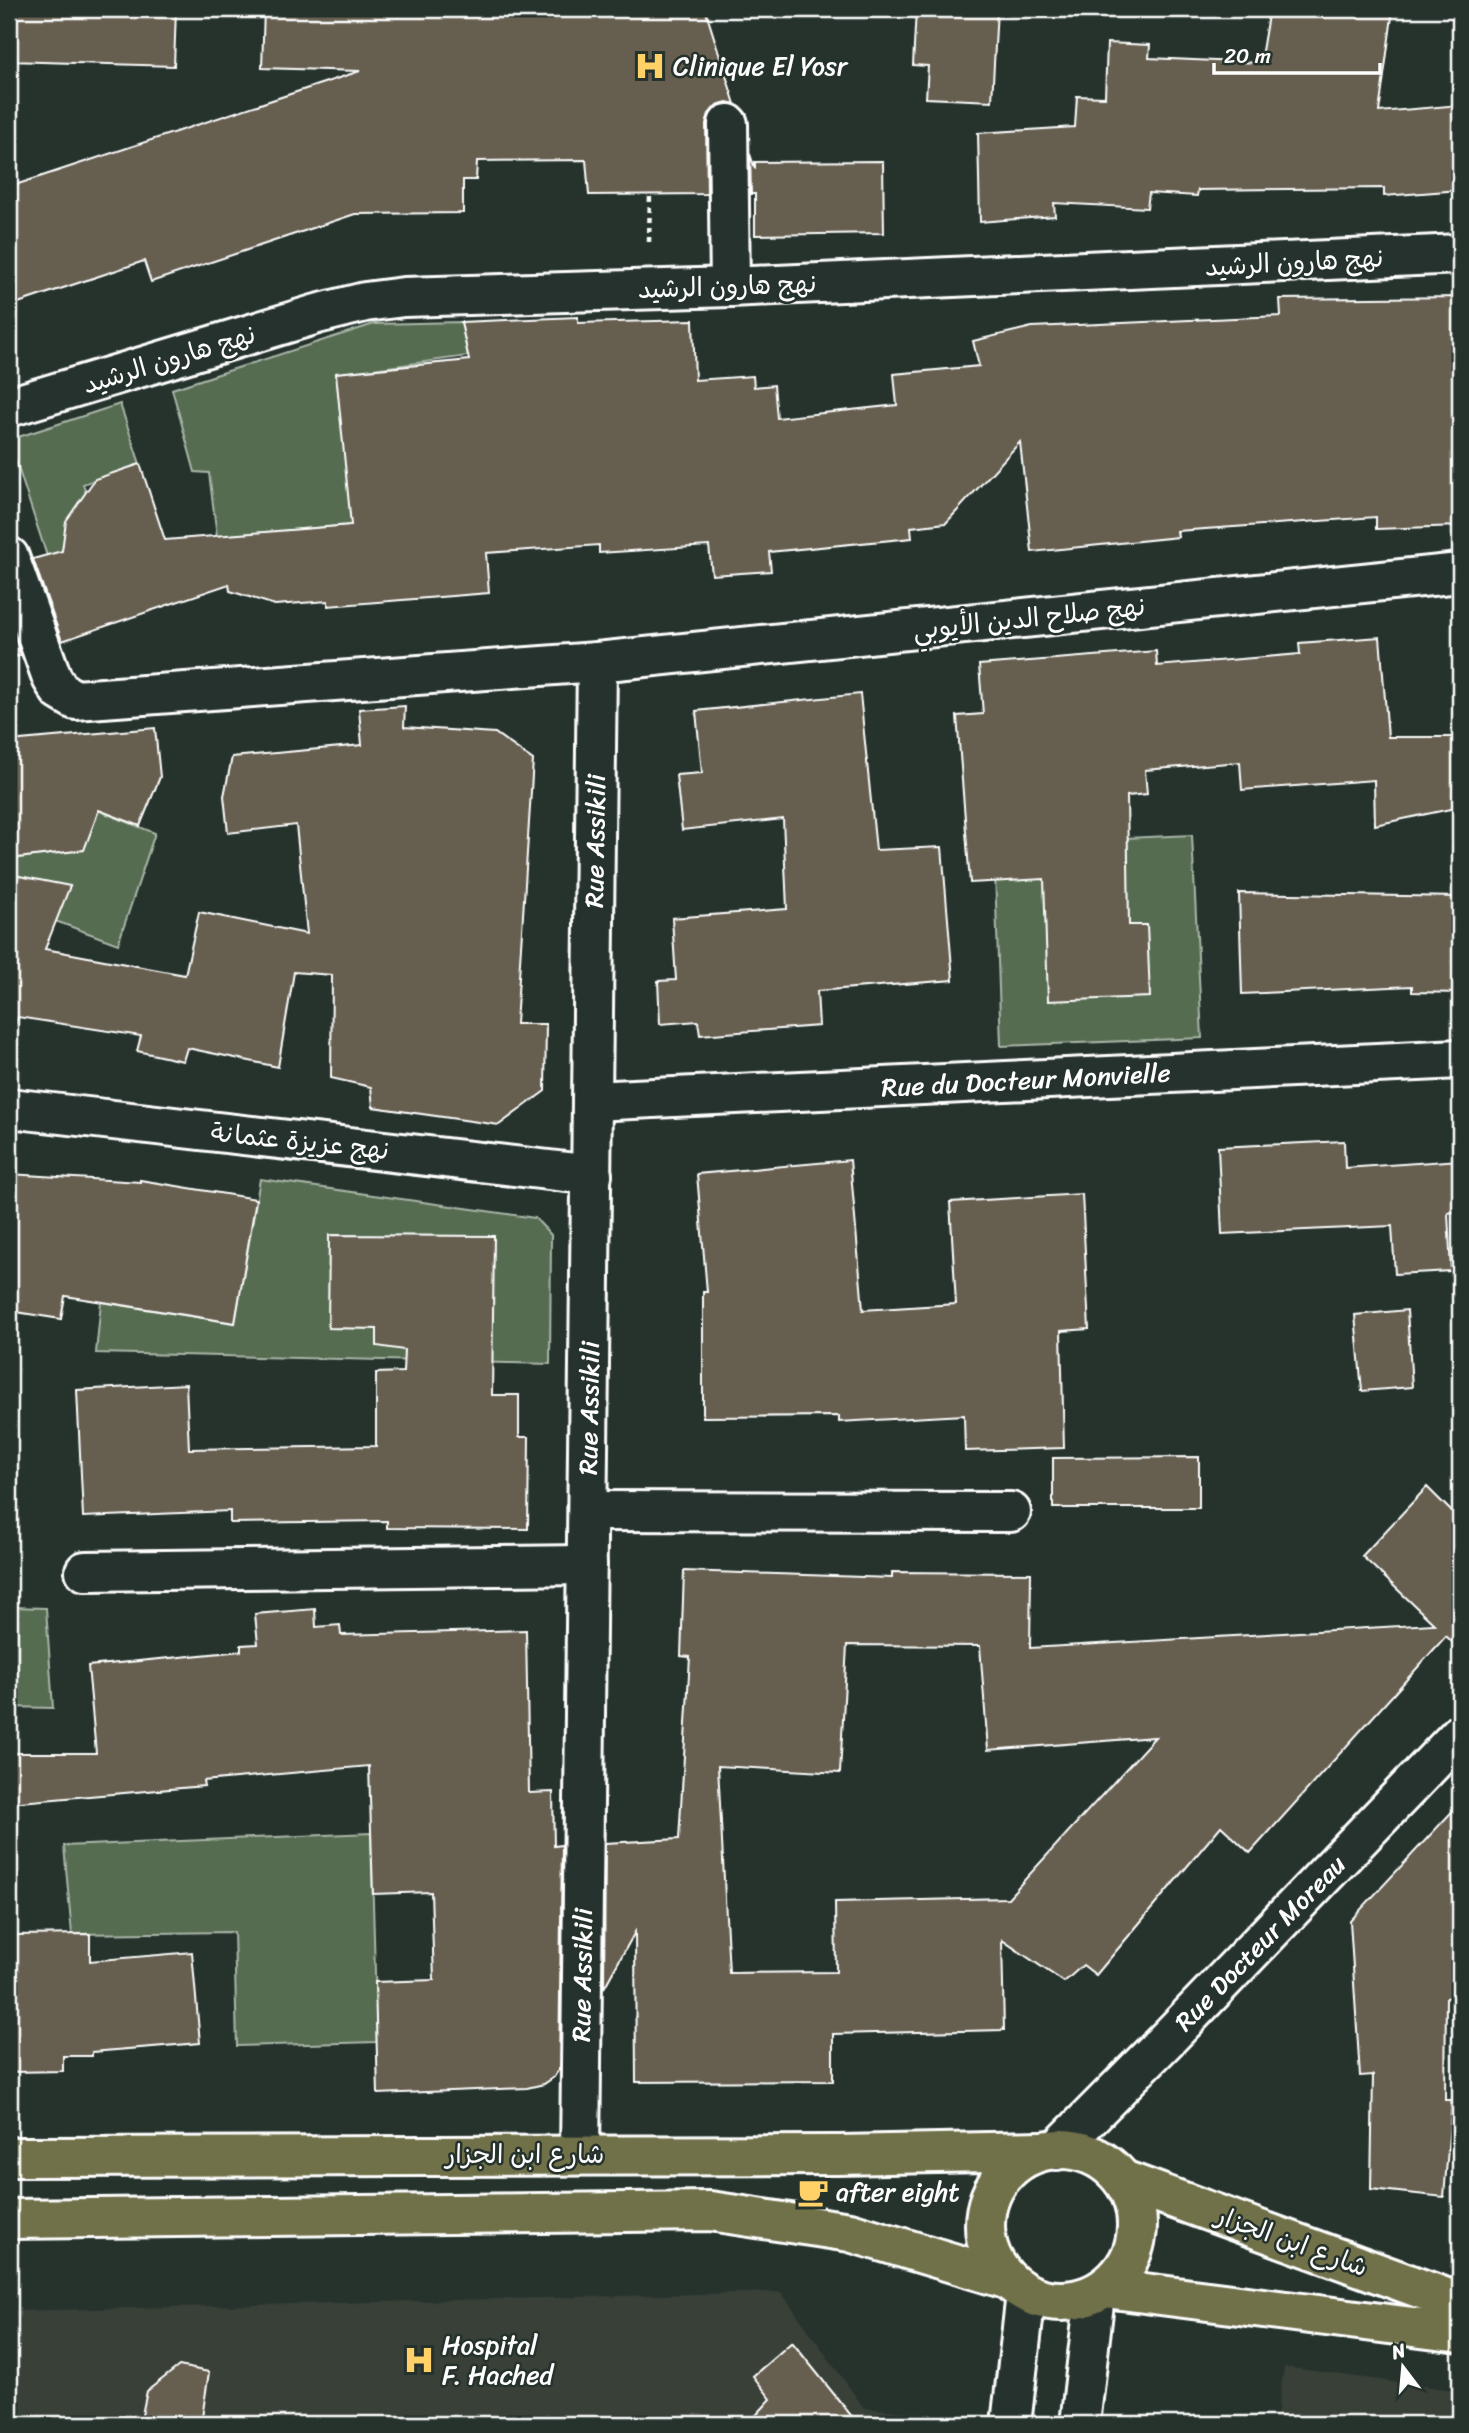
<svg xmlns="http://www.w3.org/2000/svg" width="1469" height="2433" viewBox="0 0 1469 2433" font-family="Sriracha,'Playpen Sans Arabic',sans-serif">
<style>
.built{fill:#394038}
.green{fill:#566c51;stroke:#aab6a8;stroke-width:2}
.building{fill:#665e50;stroke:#fff;stroke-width:2;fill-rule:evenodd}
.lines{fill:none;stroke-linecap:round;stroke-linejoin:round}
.minor-casing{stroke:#fff;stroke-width:44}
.major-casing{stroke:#fff;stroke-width:44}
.path{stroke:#fff;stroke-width:4.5;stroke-dasharray:5 5;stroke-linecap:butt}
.minor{stroke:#26332d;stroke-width:38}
.major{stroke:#70704a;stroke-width:38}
.labels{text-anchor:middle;stroke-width:5;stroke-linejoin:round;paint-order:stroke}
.poi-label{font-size:26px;fill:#fff;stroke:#26332d;text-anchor:start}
.street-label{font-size:26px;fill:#fff;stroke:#26332d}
</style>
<rect width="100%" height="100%" fill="#26332d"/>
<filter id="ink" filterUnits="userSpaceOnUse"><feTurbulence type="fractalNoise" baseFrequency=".0143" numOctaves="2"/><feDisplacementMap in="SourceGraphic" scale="14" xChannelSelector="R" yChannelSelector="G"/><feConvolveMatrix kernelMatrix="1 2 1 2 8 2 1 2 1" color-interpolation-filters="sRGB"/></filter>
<g filter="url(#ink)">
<g class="built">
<polygon points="781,2292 864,2408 1045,2424 9,2424 9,2311"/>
<polygon points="1284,2367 1460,2391 1460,2424 1276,2424"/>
</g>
<g class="green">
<polygon points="461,322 468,356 336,374 353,525 217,536 209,473 195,472 172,389 374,324"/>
<polygon points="120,404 140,464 83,484 89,503 71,549 47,556 9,440"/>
<polygon points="9,775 155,833 118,944 9,904"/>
<polygon points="1192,835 1202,1038 1001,1046 994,844"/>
<polygon points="260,1179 535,1218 551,1235 550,1364 96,1353 101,1302 235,1323"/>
<polygon points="9,1607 46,1608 53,1708 9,1707"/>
<polygon points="371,1833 377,2042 237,2046 234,1932 72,1934 64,1846"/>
</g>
<g class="building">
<polygon points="9,9 176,9 174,66 9,61"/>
<polygon points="264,9 705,9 735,104 727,102 717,105 709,114 706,124 707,194 589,195 586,160 477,161 476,180 463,180 463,213 355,214 151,282 144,261 9,306 9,187 360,71 262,68"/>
<polygon points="916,9 997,9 992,101 926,98 928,66 913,65"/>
<polygon points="1269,9 1393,9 1379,112 1460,105 1460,190 1384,196 1384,188 1198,190 1197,196 1149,193 1147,208 1054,203 1055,216 980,222 978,133 1075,127 1077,96 1105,97 1107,43 1150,45 1149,58 1260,63"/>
<polygon points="750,154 755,169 755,162 883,161 884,233 755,235 755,194 751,194"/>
<polygon points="1460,297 1460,526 1376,529 1376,517 1177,531 1178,537 1032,552 1020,442 946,523 911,527 912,538 769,552 771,571 712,575 709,546 599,553 599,545 486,553 489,593 328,606 328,601 275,605 230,591 229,584 62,641 33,559 62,551 66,521 95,479 140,464 165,540 351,525 336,373 469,360 461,322 578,317 578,323 693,320 695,380 753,376 754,387 774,385 777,418 897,405 894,374 979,366 973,341 1032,327 1281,316 1280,299"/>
<polygon points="9,622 21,655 9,659"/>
<polygon points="1380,637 1388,737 1460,737 1460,807 1375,825 1374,780 1242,790 1240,762 1145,770 1147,794 1127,796 1129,925 1147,925 1150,997 1048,1001 1044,879 970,883 957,716 983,714 979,665 1156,651 1157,666 1300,654 1299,643"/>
<polygon points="860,694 876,850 942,847 953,980 817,991 819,1026 700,1035 698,1021 660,1024 658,981 676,980 672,918 787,909 783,819 682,830 676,775 702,773 696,711"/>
<polygon points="405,706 404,727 495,733 533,760 516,1024 546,1024 545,1091 499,1125 373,1107 371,1087 331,1078 332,975 294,972 278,1067 187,1048 183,1061 137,1051 141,1036 18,1017 12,1034 9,1033 9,874 70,886 45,949 185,975 199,912 307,934 296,825 228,833 224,796 232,757 362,745 359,709"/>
<polygon points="155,728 160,777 140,826 99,810 84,850 9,859 9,741"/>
<polygon points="1239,893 1460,897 1460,993 1412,992 1412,986 1242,994"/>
<polygon points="1344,1141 1345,1168 1460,1160 1460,1211 1448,1213 1451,1271 1395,1274 1392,1226 1222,1234 1218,1147"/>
<polygon points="850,1160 863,1310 956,1304 950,1202 1082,1194 1089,1329 1061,1331 1064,1448 965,1451 964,1415 839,1422 839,1416 703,1417 703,1292 707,1292 697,1174"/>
<polygon points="9,1174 140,1182 140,1180 256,1199 235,1323 65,1296 61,1319 9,1311"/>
<polygon points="329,1235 494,1236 492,1395 519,1395 519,1437 529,1437 528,1529 387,1528 387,1521 230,1523 230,1511 83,1517 77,1390 186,1384 189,1449 376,1446 376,1373 403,1372 404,1350 377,1346 377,1329 328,1328"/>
<polygon points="1407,1310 1412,1387 1362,1391 1355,1315"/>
<polygon points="1199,1457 1199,1508 1053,1508 1053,1458"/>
<path d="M1427,1487L1460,1520V1650L1446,1636L1250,1853L1221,1826L1096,1975L1083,1965L1064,1982L1002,1940L1004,2030L833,2034V2081L636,2082L635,1932L604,1988L605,1843L679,1839L690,1657L681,1656L684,1571L892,1578V1572L1031,1573L1030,1648L1434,1624L1362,1556ZM847,1645L980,1646L988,1750L1155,1737L1008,1898L835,1902L836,1972L729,1973L718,1766L840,1773Z"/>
<polygon points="315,1609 316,1627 340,1625 341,1635 526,1630 529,1793 553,1792 554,1846 562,1845 559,2069 554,2077 544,2084 527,2088 378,2094 375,1982 434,1980 431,1892 373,1894 369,1766 203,1781 204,1786 9,1803 9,1753 96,1753 88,1666 241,1651 241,1645 258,1644 255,1614"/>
<polygon points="1460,1803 1460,1995 1446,1998 1445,2100 1452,2100 1444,2197 1371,2189 1373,2075 1360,2076 1350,1921"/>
<polygon points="90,1934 90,1961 192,1952 200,2043 92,2052 92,2056 63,2056 63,2071 13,2072 12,1935"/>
<polygon points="792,2342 858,2424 748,2424 771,2399 753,2376"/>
<polygon points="179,2366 209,2372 201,2424 140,2424 147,2391"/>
</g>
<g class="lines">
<g class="minor-casing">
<g id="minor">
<polyline points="728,124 730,287"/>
<polyline points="9,407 317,314 365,302 404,297 730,287 1460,254"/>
<polyline points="9,557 52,678 60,691 75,700 597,662 1460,573"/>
<polyline points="592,1101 1460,1059"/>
<polyline points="9,1108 592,1175"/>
<polyline points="588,1511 1011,1512"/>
<polyline points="85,1571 587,1565"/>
<polyline points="1057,2150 1172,2034 1460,1734"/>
<polyline points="580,2154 597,662"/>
<polyline points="1011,2424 1026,2294"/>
<polyline points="1080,2424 1095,2294"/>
</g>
</g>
<g class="major-casing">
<g id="major">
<circle cx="1061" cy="2225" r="76"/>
<polyline points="9,2157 838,2155 1041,2151"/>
<polyline points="1123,2180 1460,2303"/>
<polyline points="9,2219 710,2211 850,2232 1006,2279"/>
<polyline points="1105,2288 1460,2333"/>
</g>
</g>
<polyline class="path" points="649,242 650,194"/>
<use href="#minor" class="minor"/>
<use href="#major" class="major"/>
</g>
</g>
<defs>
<g id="hospital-bare" transform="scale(2.415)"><path d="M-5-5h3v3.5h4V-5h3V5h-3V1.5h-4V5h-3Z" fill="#ffd166" stroke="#26332d" stroke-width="2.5" paint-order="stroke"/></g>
<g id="cafe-bare" transform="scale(2.415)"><path d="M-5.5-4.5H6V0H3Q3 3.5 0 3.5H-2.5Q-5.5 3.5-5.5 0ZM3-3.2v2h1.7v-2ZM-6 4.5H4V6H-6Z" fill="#ffd166" stroke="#26332d" stroke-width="2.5" paint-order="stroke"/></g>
</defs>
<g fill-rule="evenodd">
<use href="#hospital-bare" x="650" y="66"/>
<use href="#cafe-bare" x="813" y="2192"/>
<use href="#hospital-bare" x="419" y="2360"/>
</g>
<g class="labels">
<g class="poi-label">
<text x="673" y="75">Clinique El Yosr</text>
<text x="836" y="2201">after eight</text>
<text x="442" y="2354">Hospital<tspan x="442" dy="30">F. Hached</tspan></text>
</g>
<g class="street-label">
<text transform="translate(1294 262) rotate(-3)" y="9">نهج هارون الرشيد</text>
<text transform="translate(727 286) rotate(-2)" y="9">نهج هارون الرشيد</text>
<text transform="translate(169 359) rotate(-17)" y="9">نهج هارون الرشيد</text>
<text transform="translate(1029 618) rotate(-6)" y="9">نهج صلاح الدين الأيوبي</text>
<text transform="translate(595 841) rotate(-89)" y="9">Rue Assikili</text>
<text transform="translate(1026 1080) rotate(-3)" y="9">Rue du Docteur Monvielle</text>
<text transform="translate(300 1141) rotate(6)" y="9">نهج عزيزة عثمانة</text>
<text transform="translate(589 1408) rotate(-89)" y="9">Rue Assikili</text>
<text transform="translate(1260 1943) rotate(-46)" y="9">Rue Docteur Moreau</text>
<text transform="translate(582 1975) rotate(-89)" y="9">Rue Assikili</text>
<text x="525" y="2163">شارع ابن الجزار</text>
<text transform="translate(1292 2241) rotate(20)" y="9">شارع ابن الجزار</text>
</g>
</g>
<rect width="1469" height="2433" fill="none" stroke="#26332d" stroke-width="35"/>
<rect x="18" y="18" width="1434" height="2398" fill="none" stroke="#fff" stroke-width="2.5" filter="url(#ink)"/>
<g transform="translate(1403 2367) rotate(344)" stroke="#26332d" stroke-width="5" paint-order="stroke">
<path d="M0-5L12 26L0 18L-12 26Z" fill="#ffffff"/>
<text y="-10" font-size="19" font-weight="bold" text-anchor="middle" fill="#ffffff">N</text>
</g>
<path d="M1214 63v10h166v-10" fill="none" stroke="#ffffff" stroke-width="3.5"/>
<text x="1224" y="63" font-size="21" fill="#ffffff" stroke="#26332d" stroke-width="5" paint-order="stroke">20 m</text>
</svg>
